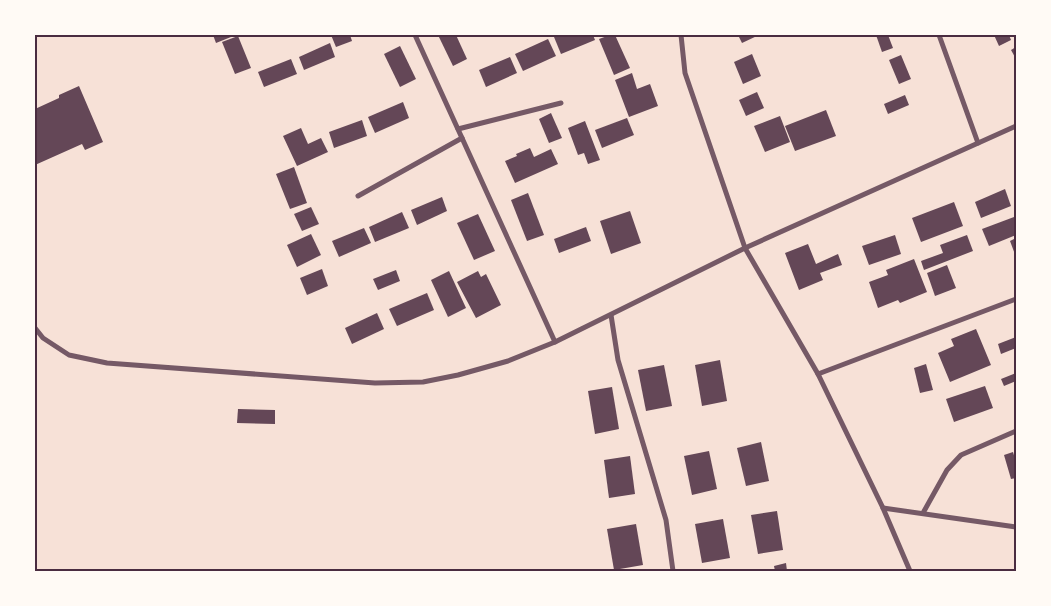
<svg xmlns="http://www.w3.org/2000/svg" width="1051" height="606" viewBox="0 0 1051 606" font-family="'Noto Sans',sans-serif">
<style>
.building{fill:#644757}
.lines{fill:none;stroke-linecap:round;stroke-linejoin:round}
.minor{stroke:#755966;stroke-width:5}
.neatline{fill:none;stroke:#4a2c40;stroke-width:2}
</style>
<rect width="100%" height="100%" fill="#f7e1d7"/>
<g class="building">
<polygon points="213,35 236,35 216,43"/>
<polygon points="331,35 350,35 352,41 336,47"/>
<polygon points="438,35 456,35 467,59 453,66"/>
<polygon points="558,35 593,35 595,40 561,54 554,37"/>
<polygon points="610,35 615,35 630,68 614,75 599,39"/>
<polygon points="738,35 759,35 742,43"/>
<polygon points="876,35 888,35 893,48 882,52"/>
<polygon points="994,35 1009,35 1011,40 999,46"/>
<polygon points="238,36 251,68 235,74 222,42"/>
<polygon points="548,39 556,56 523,71 515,54"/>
<polygon points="330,43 335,57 304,70 299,57"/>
<polygon points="400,46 416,79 400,87 384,54"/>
<polygon points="1016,47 1016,59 1011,50"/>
<polygon points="752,54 761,76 743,84 734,62"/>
<polygon points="901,55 911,79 899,84 889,60"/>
<polygon points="510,57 517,73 486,87 479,70"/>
<polygon points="291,59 297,74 264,87 258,72"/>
<polygon points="632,73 637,89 650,84 658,106 629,117 615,80"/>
<polygon points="79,86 103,142 85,150 82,144 35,165 35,109 59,98 59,95"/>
<polygon points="757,92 764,108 746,116 739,100"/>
<polygon points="905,95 909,105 888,114 884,104"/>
<polygon points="403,102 409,118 375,133 368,117"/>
<polygon points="826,110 836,136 795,151 785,126"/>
<polygon points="551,113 562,138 549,143 539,119"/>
<polygon points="780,116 790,142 765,152 754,126"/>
<polygon points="627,118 634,135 602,148 595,130"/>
<polygon points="362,120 367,136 334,148 329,132"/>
<polygon points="585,121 600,160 588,164 584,153 578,155 568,128"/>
<polygon points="301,128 308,144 321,138 328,152 297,166 283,136"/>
<polygon points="530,148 534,157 551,149 558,164 515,183 505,161 517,156 516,154"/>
<polygon points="294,167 307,203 290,209 276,174"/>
<polygon points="1005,189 1011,206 981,218 975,202"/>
<polygon points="528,193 544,235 527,241 511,200"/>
<polygon points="442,197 447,211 417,225 411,210"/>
<polygon points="954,202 963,226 921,242 912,218"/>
<polygon points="311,207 319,224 302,231 294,214"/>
<polygon points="630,211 641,243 611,254 600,221"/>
<polygon points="402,212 409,228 375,242 369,227"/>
<polygon points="478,214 495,251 474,260 457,223"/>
<polygon points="1014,217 1016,235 989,246 982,229"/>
<polygon points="586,227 591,241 559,253 554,239"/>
<polygon points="364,228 371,243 339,257 332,241"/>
<polygon points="311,234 321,255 297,267 287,245"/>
<polygon points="895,235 901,254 869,265 862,246"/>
<polygon points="967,235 973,251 924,270 921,261 943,253 940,245"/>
<polygon points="1016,238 1016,257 1010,241"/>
<polygon points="808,244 816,264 838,254 842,265 820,273 823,280 799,290 785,253"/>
<polygon points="914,259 927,292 900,303 898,300 878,308 869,282 888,275 886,270"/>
<polygon points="947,265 956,288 935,296 927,273"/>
<polygon points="322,269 328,286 307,295 300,278"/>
<polygon points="396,270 400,281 378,290 373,279"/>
<polygon points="449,271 466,308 448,317 431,280"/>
<polygon points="478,271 481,277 486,274 501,305 476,318 457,282"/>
<polygon points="427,293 434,310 397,326 389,309"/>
<polygon points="377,313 384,329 352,344 345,328"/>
<polygon points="976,329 991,365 950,382 938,353 954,346 951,339"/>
<polygon points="1016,337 1016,348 1001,354 998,344"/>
<polygon points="720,360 727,401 702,406 695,365"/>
<polygon points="926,364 933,390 920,393 914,368"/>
<polygon points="664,365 672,406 646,411 638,370"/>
<polygon points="1016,373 1016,381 1004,386 1001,379"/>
<polygon points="985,386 993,408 954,422 946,399"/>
<polygon points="612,387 619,429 595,434 588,391"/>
<polygon points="238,409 275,410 275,424 237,423"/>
<polygon points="761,442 769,481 746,486 737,448"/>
<polygon points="709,451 717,489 692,495 684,456"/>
<polygon points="1013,452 1016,462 1016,478 1011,479 1004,455"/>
<polygon points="630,456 635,494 609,498 604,460"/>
<polygon points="777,511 783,550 758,554 751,515"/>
<polygon points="723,519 730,558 702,563 695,524"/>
<polygon points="636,524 643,565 614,570 607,529"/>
<polygon points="786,563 787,571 775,571 774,566"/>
</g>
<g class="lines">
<g class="minor">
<polyline points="415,35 555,342"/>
<polyline points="681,35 685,73 745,248 818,374 883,508 910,571"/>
<polyline points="939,35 978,143"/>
<polyline points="458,129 561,103"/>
<polyline points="358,196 462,138"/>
<polyline points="611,315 618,360 666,520 673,571"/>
<polyline points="35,328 43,338 69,355 107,363 375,383 423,382 458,375 508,361 555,342 745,248 1016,126"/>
<polyline points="818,374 1016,299"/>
<polyline points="883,508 1016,527"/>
<polyline points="923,513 947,470 961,455 1016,431"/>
</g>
</g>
<rect width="1051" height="606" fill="none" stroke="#fffaf5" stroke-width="72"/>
<rect x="36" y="36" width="979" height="534" class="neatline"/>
</svg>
